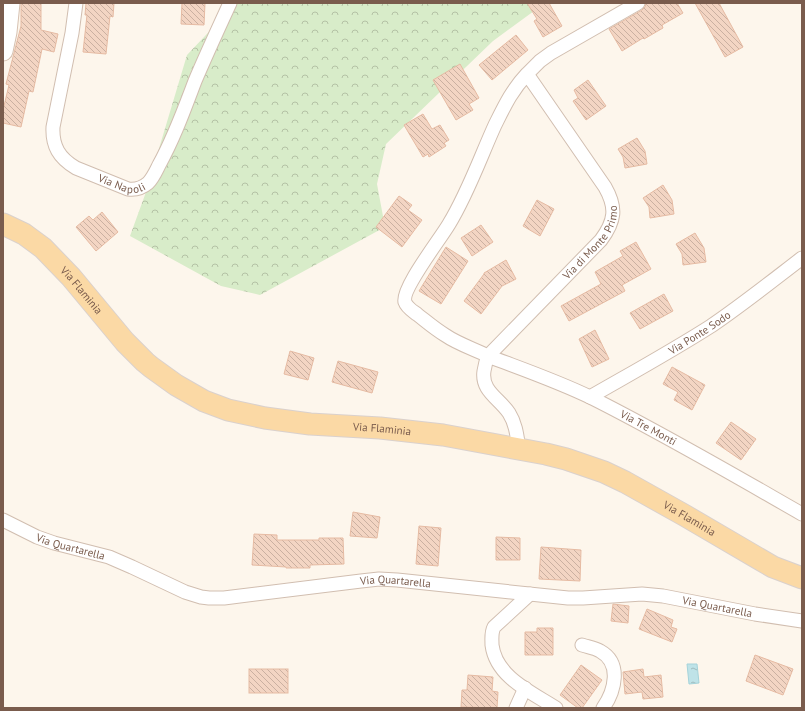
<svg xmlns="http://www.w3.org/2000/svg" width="805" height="711" viewBox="0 0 805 711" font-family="'PT Sans',sans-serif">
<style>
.forest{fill:url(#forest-crowns)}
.water{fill:url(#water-ripples);stroke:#a5d3da}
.building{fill:url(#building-back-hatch);stroke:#e6bba3}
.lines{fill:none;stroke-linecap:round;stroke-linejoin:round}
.minor-casing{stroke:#d1beb0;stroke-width:15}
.secondary-casing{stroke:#d6c0b0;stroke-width:21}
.primary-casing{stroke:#dad1cd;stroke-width:23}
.minor{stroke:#fff;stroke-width:13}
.secondary{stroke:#fff;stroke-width:19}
.primary{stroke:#fbd9a5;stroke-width:21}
.labels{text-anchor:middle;stroke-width:4;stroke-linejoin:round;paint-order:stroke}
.street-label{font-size:11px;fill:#7a5c4d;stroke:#fffaf3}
</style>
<defs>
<pattern id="forest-crowns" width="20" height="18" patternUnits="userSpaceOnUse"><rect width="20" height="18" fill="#d8ecc9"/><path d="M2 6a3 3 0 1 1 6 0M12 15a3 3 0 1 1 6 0" fill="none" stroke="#b4c2a5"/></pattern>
<pattern id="water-ripples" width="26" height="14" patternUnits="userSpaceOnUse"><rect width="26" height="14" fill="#bfe3e8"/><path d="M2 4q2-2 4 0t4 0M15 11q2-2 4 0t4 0" fill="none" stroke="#a0bbbe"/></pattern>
<pattern id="building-back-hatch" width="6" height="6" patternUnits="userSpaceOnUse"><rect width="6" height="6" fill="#f3d5c3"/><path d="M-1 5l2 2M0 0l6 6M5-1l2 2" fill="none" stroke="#cab0a1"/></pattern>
</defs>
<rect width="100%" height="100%" fill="#fdf6ec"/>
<polygon class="forest" points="237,3 548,3 534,11 493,41 386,144 377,184 385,227 260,295 221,286 130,236 146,192 187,55 222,18"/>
<polygon class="water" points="687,664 697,664 699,683 689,684"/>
<g class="building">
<polygon points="21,3 41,3 41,30 58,34 54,52 42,49 33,92 29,91 21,127 3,123 3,110 9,85 6,84 21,26"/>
<polygon points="86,3 114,3 113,17 110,16 106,54 83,52 87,15 85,15"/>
<polygon points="182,3 205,3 204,25 181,24"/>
<polygon points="527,3 549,3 562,26 543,37 534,21 537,19"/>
<polygon points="646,3 677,3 683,13 662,25 663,28 644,39 643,38 622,51 609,29 642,10 645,7"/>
<polygon points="695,3 719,3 743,47 725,57"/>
<polygon points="516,35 528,50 492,80 479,65"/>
<polygon points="460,64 479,98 469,104 473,110 456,120 433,80"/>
<polygon points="588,80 606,106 586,120 573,101 578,98 574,90"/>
<polygon points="423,114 432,129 440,125 449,140 444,143 446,146 429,157 428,154 423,157 404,125"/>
<polygon points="637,138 645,151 647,164 625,168 623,157 618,149"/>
<polygon points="663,185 672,200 674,214 650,218 649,207 643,198"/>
<polygon points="399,196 412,205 408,210 422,220 402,247 376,227"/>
<polygon points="537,200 554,209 540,236 523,226"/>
<polygon points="102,212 118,232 96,251 76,227 89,216 93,220"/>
<polygon points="481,225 493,242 472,256 461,238"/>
<polygon points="695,233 704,248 706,262 683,265 682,254 676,244"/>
<polygon points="636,242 651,269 622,285 625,291 569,321 561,306 601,284 595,272 623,256 620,251"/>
<polygon points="446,247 468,261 441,304 419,291"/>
<polygon points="506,260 516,279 502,286 481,314 464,301 484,274 484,273"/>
<polygon points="664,294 673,311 640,329 630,313"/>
<polygon points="595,330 609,359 592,367 579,339"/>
<polygon points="290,351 314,358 308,380 284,374"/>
<polygon points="338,361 378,372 372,393 332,382"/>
<polygon points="672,367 705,385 692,410 674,400 678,392 663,384"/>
<polygon points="731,422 756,439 741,460 716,443"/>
<polygon points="353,512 380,517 377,538 350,536"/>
<polygon points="419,526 441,528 438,566 416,564"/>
<polygon points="254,534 277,535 277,540 319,540 319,538 343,538 344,564 310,565 310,568 286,568 286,567 252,565"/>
<polygon points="496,537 520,538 520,560 496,560"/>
<polygon points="541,547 581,550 580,581 539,579"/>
<polygon points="613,604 629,606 628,623 611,621"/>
<polygon points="647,609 673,620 671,627 677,629 672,642 639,629"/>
<polygon points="537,628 553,628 553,655 525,655 525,632 537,632"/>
<polygon points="755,655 793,669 783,695 746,681"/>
<polygon points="581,665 602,680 582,708 578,708 560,695"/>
<rect x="249" y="669" width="39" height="24"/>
<polygon points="643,669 644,677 661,675 663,697 643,699 642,692 625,694 623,672"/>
<polygon points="468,675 493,677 492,691 498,692 497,708 461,707 462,690 467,690"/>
</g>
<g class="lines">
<g class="minor-casing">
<g id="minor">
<path id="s1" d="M76,3L72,33L53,127C52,146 59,158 76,168L128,189C135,190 142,188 148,183C153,178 156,171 159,165C174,138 184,110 195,81C206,55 218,29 230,3"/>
<path id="s2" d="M527,74C512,90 505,105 495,125C480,158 468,193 449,224C441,238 401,289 405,302C407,308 413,311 418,315C427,322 435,329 445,335C458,344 474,349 488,356L601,240C615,221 617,208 605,187L527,74L540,61L551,53L638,3"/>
<path id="s3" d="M590,397C630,374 672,351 711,326C742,305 772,281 802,258"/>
<path id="s4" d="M519,449C517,436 516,424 509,413C499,398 481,391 484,371C485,365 486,361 488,356C522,369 557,381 590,397C662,433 732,474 802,514"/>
<path id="s5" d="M3,520L37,537L54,543L109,557L132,567L185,592L201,597L209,598H224L361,581L379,579L397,580L568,598H583L642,594L663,596L755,614L802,621"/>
<path d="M530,594L494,627C491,633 492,638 492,645C496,677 531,692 556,708"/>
<path d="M582,645C588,647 595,648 600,651C622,663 615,691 603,708"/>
<polyline points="516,708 525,688"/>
</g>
</g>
<g class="secondary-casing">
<polyline id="secondary" points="3,51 7,32 10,3"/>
</g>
<g class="primary-casing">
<g id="primary">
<path id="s6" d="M3,224L24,234L43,248L71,277L125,342L145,362L151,367L176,385L204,401L228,410L265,418L310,424L380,428L443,435L546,454L566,459L604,472L625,482L684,515L761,560L773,567L802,578"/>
</g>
</g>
<use href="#minor" class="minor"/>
<use href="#secondary" class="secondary"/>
<use href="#primary" class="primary"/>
</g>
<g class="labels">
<g class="street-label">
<text dy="4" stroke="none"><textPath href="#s1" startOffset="225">Via Napoli</textPath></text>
<text dy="4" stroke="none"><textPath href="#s2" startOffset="515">Via di Monte Primo</textPath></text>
<text dy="4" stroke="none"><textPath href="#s6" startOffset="104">Via Flaminia</textPath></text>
<text dy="4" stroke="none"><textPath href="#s3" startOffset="127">Via Ponte Sodo</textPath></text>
<text dy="4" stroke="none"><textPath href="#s4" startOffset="280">Via Tre Monti</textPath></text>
<text dy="4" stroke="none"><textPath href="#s6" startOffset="452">Via Flaminia</textPath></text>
<text dy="4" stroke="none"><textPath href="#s6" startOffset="776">Via Flaminia</textPath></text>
<text dy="4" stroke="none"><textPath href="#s5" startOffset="73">Via Quartarella</textPath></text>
<text dy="4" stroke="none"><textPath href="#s5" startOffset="409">Via Quartarella</textPath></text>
<text dy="4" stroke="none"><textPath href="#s5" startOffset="733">Via Quartarella</textPath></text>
</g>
</g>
<rect width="805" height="711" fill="none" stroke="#7a5c4d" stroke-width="8"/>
</svg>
